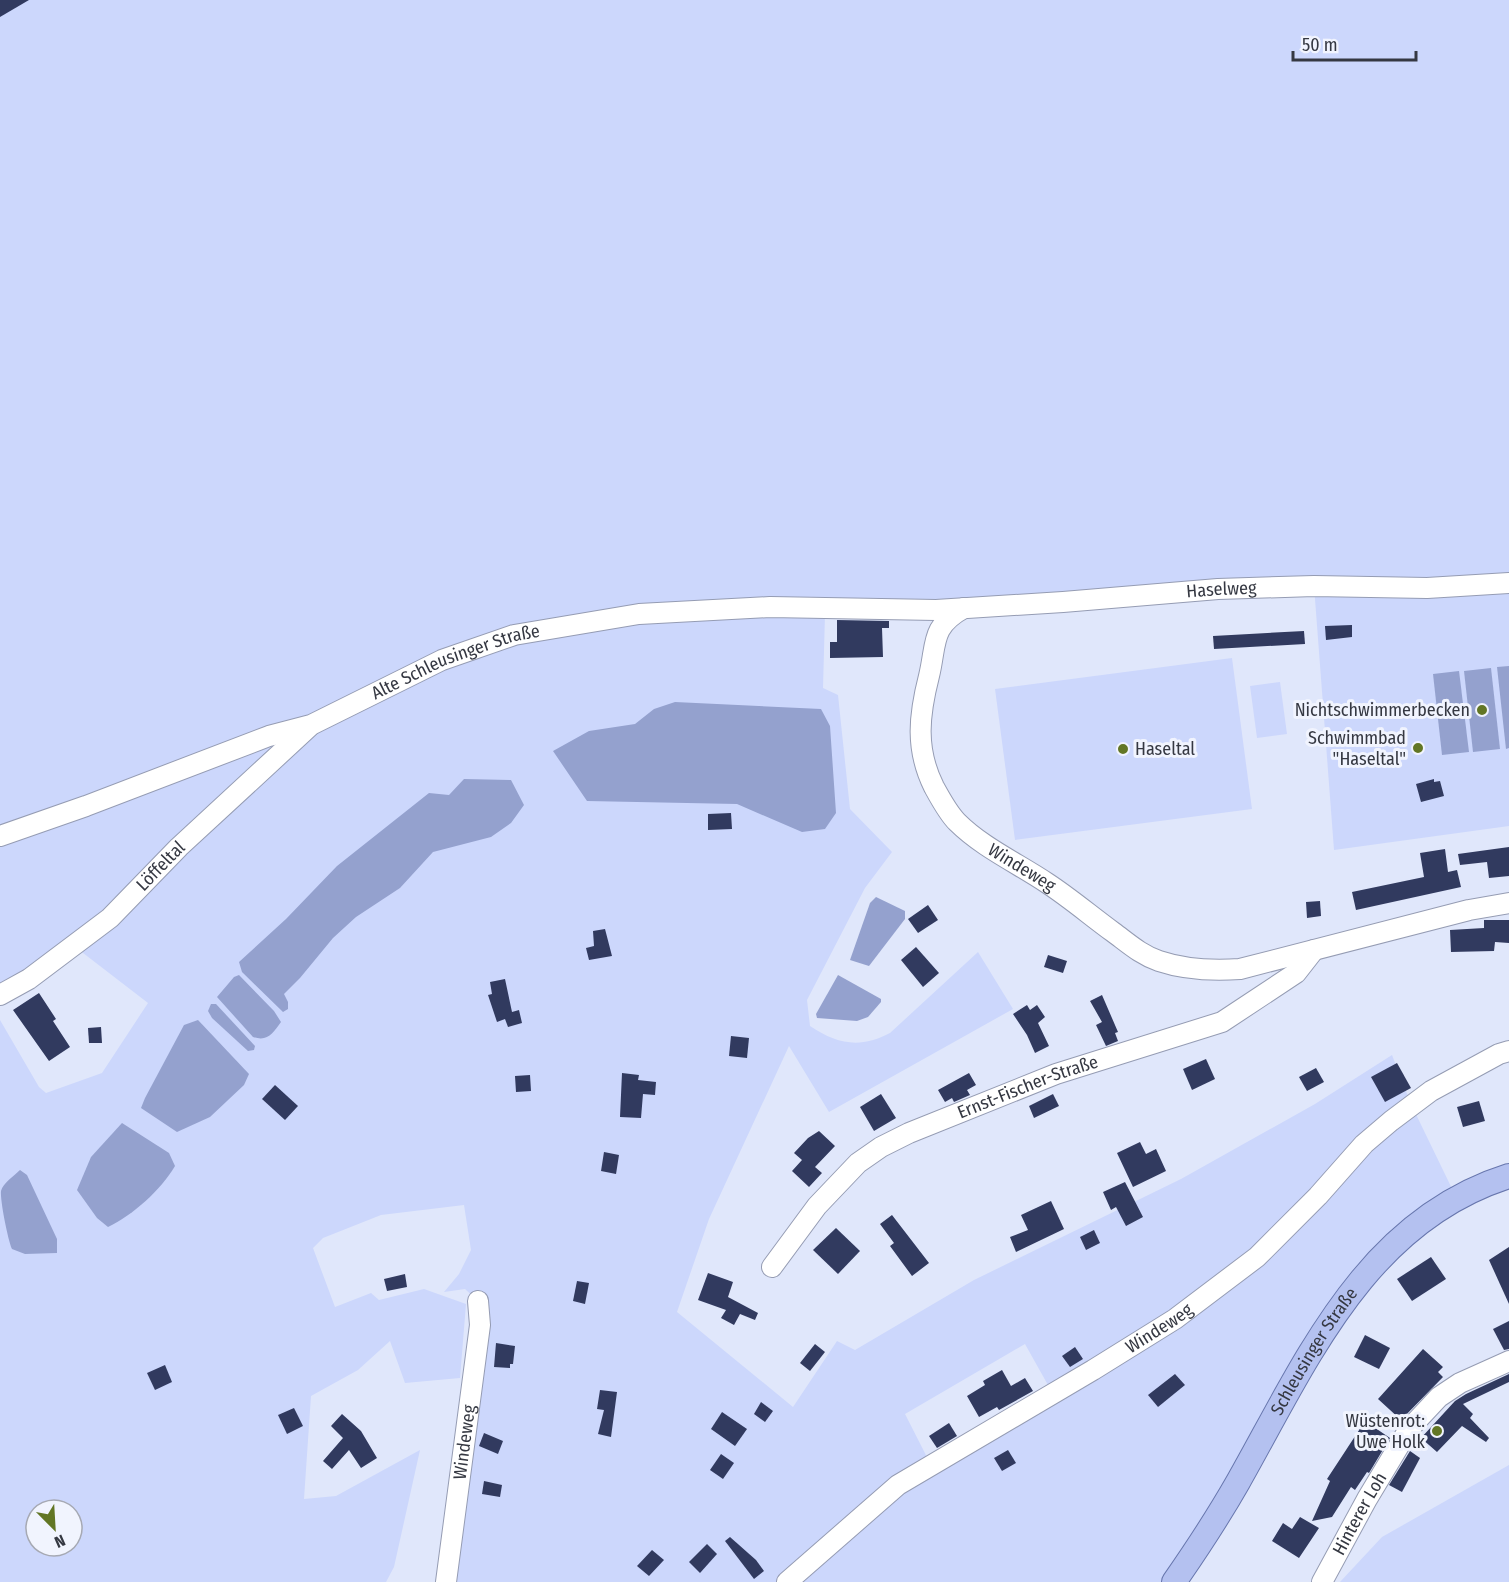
<svg xmlns="http://www.w3.org/2000/svg" width="1509" height="1582" viewBox="0 0 1509 1582" font-family="'Fira Sans Condensed',sans-serif">
<style>
.green{fill:#ccd7fc;fill-rule:evenodd}
.water{fill:#94a1ce}
.building{fill:#313a5f}
.lines{fill:none;stroke-linecap:round;stroke-linejoin:round}
.minor-casing{stroke:#959cb3;stroke-width:22}
.major-casing{stroke:#6776ad;stroke-width:26}
.minor{stroke:#fff;stroke-width:20}
.major{stroke:#b4c1f0;stroke-width:24}
.poi-dot{fill:#627625;stroke:#f1f4fe;stroke-width:2}
.labels{text-anchor:middle;stroke-width:6;stroke-linejoin:round;paint-order:stroke}
.street-label{font-size:18px;fill:#353842;stroke:#f1f4fe}
.poi-label{font-size:18px;fill:#353842;stroke:#f1f4fe;text-anchor:end}
</style>
<rect width="100%" height="100%" fill="#e0e7fb"/>
<g class="green">
<path d="M0,0H1509V578L825,614L823,688L838,695L850,809L892,852L865,888L807,1000L810,1026C837,1044 860,1049 890,1033L978,952L1013,1009L829,1112L789,1046L709,1219L677,1312L793,1407L837,1341L855,1350L974,1280L1181,1179L1315,1104L1392,1055L1411,1104L1457,1199L1387,1251L1174,1582H446L478,1301L465,1289L444,1292L459,1274L471,1250L464,1205L381,1215L323,1238L313,1248L335,1307L371,1293L379,1300L424,1289L466,1304L460,1378L405,1383L390,1341L358,1370L311,1396L304,1499L336,1496L420,1450L394,1567L386,1582H0V1020L39,1087L46,1093L102,1073L148,1003L74,946L0,995ZM1025,1344L1053,1394L931,1465L905,1414ZM36,1510H72V1546H36Z"/>
<polygon points="1509,583 1509,826 1334,850 1314,586"/>
<polygon points="1232,658 1252,809 1015,840 995,689"/>
<polygon points="1280,682 1287,734 1257,738 1250,686"/>
<polygon points="1509,1465 1509,1582 1340,1582 1382,1537"/>
</g>
<g class="water">
<polygon points="1509,666 1509,748 1506,749 1497,667"/>
<polygon points="1491,668 1500,749 1473,752 1464,671"/>
<polygon points="1459,671 1469,752 1442,755 1433,674"/>
<polygon points="675,702 821,709 830,726 836,813 825,829 802,832 737,804 587,801 553,751 589,731 635,724 654,709"/>
<polygon points="464,779 511,780 524,805 511,823 491,837 433,852 400,888 356,917 333,938 300,978 284,994 288,1002 288,1009 283,1012 242,972 239,962 286,919 337,866 429,793 449,795"/>
<polygon points="876,897 905,911 905,919 869,966 850,960 870,903"/>
<path d="M239,975L274,1011L281,1022C273,1033 268,1042 253,1037L217,997L234,977Z"/>
<polygon points="838,975 881,999 881,1002 868,1017 857,1021 817,1018 816,1014"/>
<polygon points="211,1004 216,1004 255,1046 254,1050 248,1051 212,1018 208,1011"/>
<polygon points="198,1020 249,1074 244,1085 210,1117 177,1132 141,1108 145,1098 184,1025"/>
<path d="M122,1123L169,1153L175,1166C160,1191 134,1214 108,1227L97,1218L77,1190L91,1157Z"/>
<path d="M20,1170L27,1175L57,1239V1253L25,1254L12,1249C8,1240 0,1200 1,1191C3,1183 14,1176 20,1170Z"/>
</g>
<g class="building">
<polygon points="0,0 29,0 0,17"/>
<polygon points="837,620 889,621 889,628 882,628 883,657 830,658 830,642 837,642"/>
<polygon points="1352,625 1352,637 1326,640 1325,626"/>
<polygon points="1304,631 1305,644 1214,649 1213,636"/>
<polygon points="1434,779 1434,782 1440,781 1444,796 1421,802 1416,784"/>
<polygon points="731,813 732,829 708,830 708,814"/>
<polygon points="1509,847 1509,876 1489,878 1487,862 1460,865 1458,854"/>
<polygon points="1445,849 1448,872 1457,870 1461,887 1356,910 1352,892 1424,877 1420,853"/>
<polygon points="1320,901 1321,916 1307,918 1306,902"/>
<polygon points="928,905 938,920 918,933 908,919"/>
<polygon points="1484,920 1509,920 1509,943 1495,942 1494,951 1451,952 1450,930 1484,928"/>
<polygon points="605,929 612,956 589,960 586,948 594,946 593,931"/>
<polygon points="916,947 939,973 923,987 901,960"/>
<polygon points="1048,955 1067,961 1063,973 1044,967"/>
<polygon points="505,979 512,1012 519,1010 522,1023 508,1027 505,1019 497,1022 488,995 492,994 490,982"/>
<polygon points="39,993 56,1019 53,1021 70,1047 49,1061 13,1010"/>
<polygon points="1102,995 1118,1032 1115,1033 1118,1041 1106,1046 1096,1025 1102,1022 1090,1001"/>
<polygon points="1027,1005 1030,1010 1037,1005 1045,1017 1038,1023 1049,1046 1035,1053 1027,1035 1013,1014"/>
<polygon points="101,1027 102,1043 89,1043 88,1028"/>
<polygon points="731,1036 749,1038 747,1058 729,1056"/>
<polygon points="1206,1059 1215,1079 1192,1090 1183,1069"/>
<polygon points="1397,1063 1411,1088 1385,1102 1371,1077"/>
<polygon points="1316,1068 1324,1082 1307,1091 1299,1077"/>
<polygon points="622,1073 639,1075 638,1080 656,1082 655,1095 643,1094 641,1118 620,1117"/>
<polygon points="969,1073 976,1085 967,1090 970,1095 954,1102 952,1098 945,1102 938,1090"/>
<polygon points="530,1075 531,1091 516,1092 515,1076"/>
<polygon points="275,1085 298,1106 285,1120 262,1099"/>
<polygon points="881,1094 896,1118 874,1131 860,1107"/>
<polygon points="1053,1094 1059,1106 1034,1118 1029,1106"/>
<polygon points="1479,1101 1485,1121 1463,1127 1457,1107"/>
<polygon points="819,1131 835,1146 815,1167 822,1173 809,1187 792,1171 802,1160 794,1153 808,1138"/>
<polygon points="1140,1142 1146,1154 1156,1149 1166,1171 1133,1187 1117,1153"/>
<polygon points="604,1152 619,1155 616,1174 601,1171"/>
<polygon points="1125,1182 1143,1217 1126,1226 1116,1207 1111,1210 1103,1192"/>
<polygon points="1051,1201 1064,1229 1016,1252 1010,1237 1028,1230 1021,1215"/>
<polygon points="892,1215 929,1263 912,1276 890,1246 894,1243 880,1224"/>
<polygon points="836,1228 860,1251 838,1274 813,1250"/>
<polygon points="1094,1230 1100,1243 1086,1250 1080,1237"/>
<polygon points="1509,1247 1509,1304 1489,1260"/>
<polygon points="1431,1257 1446,1279 1412,1301 1397,1279"/>
<polygon points="708,1273 733,1282 728,1297 758,1313 755,1320 740,1314 734,1325 721,1318 726,1310 698,1300"/>
<polygon points="405,1274 407,1287 387,1291 384,1279"/>
<polygon points="577,1281 589,1283 585,1304 573,1301"/>
<polygon points="1509,1321 1509,1349 1504,1350 1493,1329"/>
<polygon points="1365,1335 1390,1348 1379,1369 1354,1357"/>
<polygon points="496,1343 515,1346 513,1364 510,1364 510,1368 494,1367"/>
<polygon points="815,1344 825,1352 810,1371 800,1363"/>
<polygon points="1075,1347 1083,1359 1070,1367 1062,1356"/>
<polygon points="1423,1349 1443,1367 1438,1372 1443,1377 1401,1420 1378,1399"/>
<polygon points="165,1365 172,1382 155,1390 147,1373"/>
<polygon points="1002,1370 1011,1386 1025,1378 1033,1391 999,1410 997,1407 979,1417 967,1396 985,1385 983,1381"/>
<polygon points="1175,1374 1185,1385 1158,1407 1148,1395"/>
<polygon points="1509,1374 1509,1382 1463,1404 1473,1414 1470,1418 1489,1438 1486,1442 1462,1426 1437,1452 1421,1438 1455,1401 1466,1394"/>
<polygon points="600,1390 617,1392 611,1437 598,1434 604,1410 597,1409"/>
<polygon points="761,1402 773,1411 765,1422 754,1414"/>
<polygon points="294,1408 303,1426 287,1434 278,1415"/>
<polygon points="722,1412 747,1429 735,1446 711,1429"/>
<polygon points="342,1414 361,1431 377,1458 361,1468 349,1450 332,1469 323,1461 343,1438 331,1426"/>
<polygon points="1365,1421 1390,1438 1369,1473 1367,1472 1355,1490 1351,1487 1332,1517 1312,1521 1330,1481 1327,1479"/>
<polygon points="949,1423 957,1436 937,1448 929,1436"/>
<polygon points="484,1433 503,1441 498,1454 479,1446"/>
<polygon points="1008,1450 1016,1463 1002,1471 994,1458"/>
<polygon points="1410,1451 1420,1458 1402,1492 1389,1485"/>
<polygon points="721,1454 734,1463 723,1479 710,1470"/>
<polygon points="484,1481 502,1485 500,1497 482,1494"/>
<polygon points="1300,1517 1319,1528 1299,1558 1272,1541 1283,1523 1292,1529"/>
<polygon points="730,1537 756,1560 764,1571 754,1579 725,1541"/>
<polygon points="707,1544 717,1554 700,1573 689,1562"/>
<polygon points="652,1550 664,1560 649,1576 637,1566"/>
</g>
<g class="lines">
<g class="minor-casing">
<g id="minor">
<path id="s1" d="M964,608C930,627 937,643 929,676C919,715 915,749 934,787C940,798 948,813 957,822C982,847 1017,863 1047,883C1070,898 1091,916 1113,932C1128,943 1141,955 1159,961C1186,970 1212,971 1240,969L1469,910L1509,903"/>
<path id="s2" d="M0,836L86,806L269,736L311,725L442,660L514,635L639,614L770,607L936,610L1063,602L1218,589L1314,586L1427,588L1509,583"/>
<path id="s3" d="M0,995L29,979L110,918L179,847L309,727"/>
<path id="s4" d="M772,1267L817,1206L858,1163L881,1147L909,1133L1056,1074L1222,1022L1296,973L1314,950"/>
<path id="s5" d="M446,1582L480,1325L478,1301"/>
<path id="s6" d="M787,1582L898,1485L1093,1370L1175,1319L1257,1257L1318,1196L1364,1144L1391,1121L1431,1091L1499,1054L1509,1051"/>
<path id="s7" d="M1322,1582L1367,1499L1409,1429L1439,1397L1460,1383L1509,1361"/>
</g>
</g>
<g class="major-casing">
<g id="major">
<path id="s8" d="M1174,1582C1197,1549 1218,1517 1238,1482C1306,1362 1365,1221 1509,1176"/>
</g>
</g>
<use href="#minor" class="minor"/>
<use href="#major" class="major"/>
</g>
<g class="poi-dot">
<circle cx="1482" cy="710" r="6"/>
<circle cx="1418" cy="748" r="6"/>
<circle cx="1123" cy="749" r="6"/>
<circle cx="1437" cy="1431" r="6"/>
</g>
<g class="labels">
<g class="street-label">
<text dy="6" stroke="none"><textPath href="#s2" startOffset="1263">Haselweg</textPath></text>
<text dy="6" stroke="none"><textPath href="#s2" startOffset="489">Alte Schleusinger Straße</textPath></text>
<text dy="6" stroke="none"><textPath href="#s3" startOffset="207">Löffeltal</textPath></text>
<text dy="6" stroke="none"><textPath href="#s1" startOffset="316">Windeweg</textPath></text>
<text dy="6" stroke="none"><textPath href="#s4" startOffset="322">Ernst-Fischer-Straße</textPath></text>
<text dy="6" stroke="none"><textPath href="#s6" startOffset="452">Windeweg</textPath></text>
<text dy="6" stroke="none"><textPath href="#s8" startOffset="270">Schleusinger Straße</textPath></text>
<text dy="6" stroke="none"><textPath href="#s5" startOffset="141">Windeweg</textPath></text>
<text dy="6" stroke="none"><textPath href="#s7" startOffset="78">Hinterer Loh</textPath></text>
</g>
<g class="poi-label">
<text x="1470" y="716">Nichtschwimmerbecken</text>
<text x="1406" y="744">Schwimmbad<tspan x="1406" dy="21">"Haseltal"</tspan></text>
<text x="1135" y="755" text-anchor="start">Haseltal</text>
<text x="1425" y="1427">Wüstenrot:<tspan x="1425" dy="21">Uwe Holk</tspan></text>
</g>
</g>
<g transform="translate(54 1528) rotate(156)"><circle r="28" fill="#f1f4fe" stroke="#a6a9b3" stroke-width="1.5"/>
<path d="M0-4.5L10 22L0 15L-10 22Z" fill="#627625"/>
<text y="-9" font-size="16" font-weight="bold" text-anchor="middle" fill="#353842">N</text>
</g>
<path d="M1293 51v9h123v-9" fill="none" stroke="#353842" stroke-width="3"/>
<text x="1302" y="51" font-size="18" fill="#353842" stroke="#f1f4fe" stroke-width="4.5" paint-order="stroke">50 m</text>
</svg>
